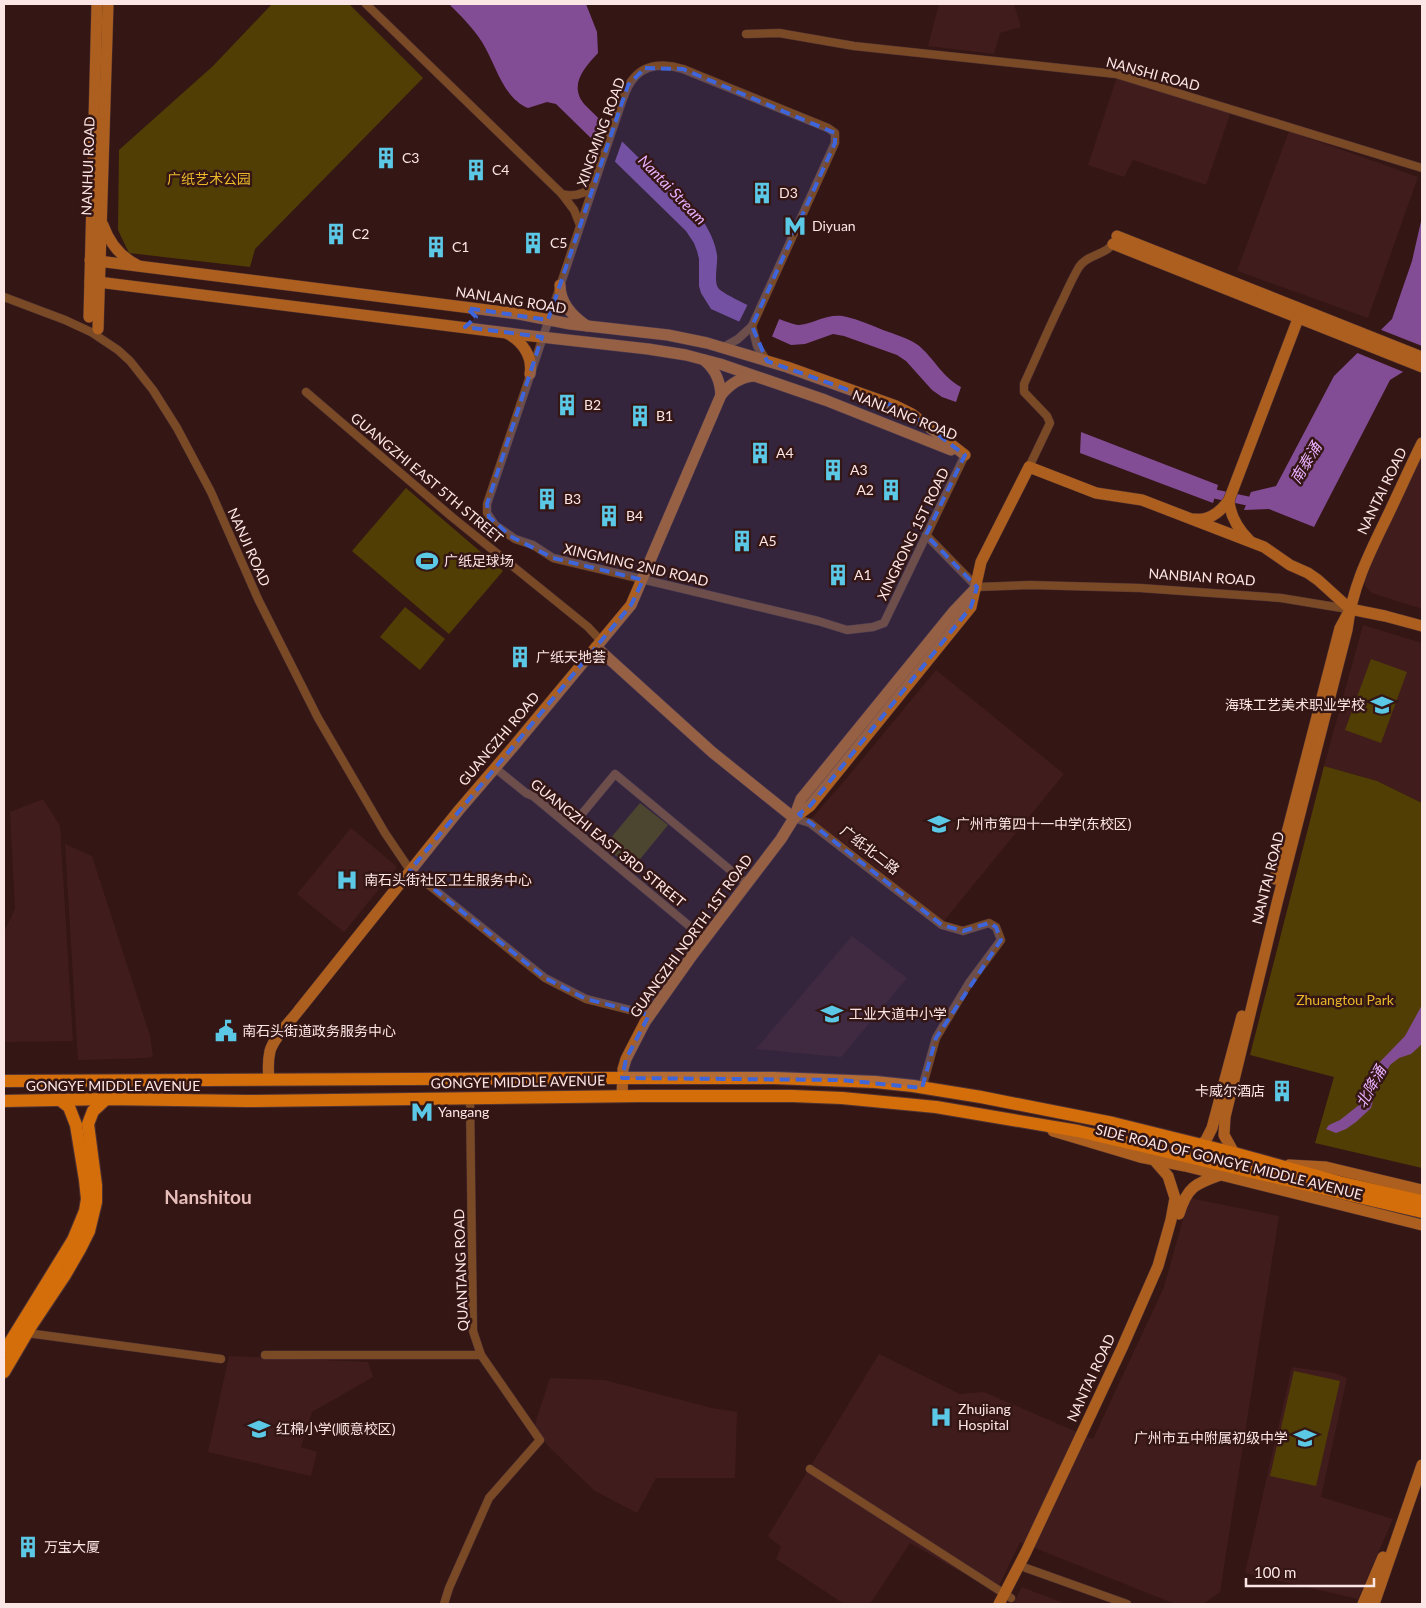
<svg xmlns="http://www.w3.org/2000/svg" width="1426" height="1608" viewBox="0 0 1426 1608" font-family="Lato,'Noto Sans SC',sans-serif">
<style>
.built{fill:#411c1c}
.green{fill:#513e05}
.water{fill:#834d95}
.pier{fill:#341615}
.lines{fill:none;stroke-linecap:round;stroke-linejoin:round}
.canal{stroke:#834d95;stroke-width:9}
.street-casing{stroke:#503332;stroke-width:9}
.secondary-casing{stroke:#503332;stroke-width:12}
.primary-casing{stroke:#503332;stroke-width:14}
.street{stroke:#7a4926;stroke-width:8}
.secondary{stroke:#ac5f1e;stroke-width:11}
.primary{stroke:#d36e0b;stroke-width:12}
.marked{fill:#3e65da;fill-opacity:0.2;stroke:#3e65da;stroke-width:4;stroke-dasharray:10 6;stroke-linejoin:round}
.labels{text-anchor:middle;stroke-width:5;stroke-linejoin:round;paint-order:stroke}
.street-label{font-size:14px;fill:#fce6e5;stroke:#341615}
.poi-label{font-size:14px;fill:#fce6e5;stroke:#341615;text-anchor:start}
.park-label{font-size:14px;fill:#e9b82a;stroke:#341615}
.water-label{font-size:15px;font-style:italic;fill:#eab0ff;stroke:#341615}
.district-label{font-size:19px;font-weight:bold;fill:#e8bebb;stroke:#341615}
</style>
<rect width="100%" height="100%" fill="#341615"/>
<g class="built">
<polygon points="939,4 1014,4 1021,27 1000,33 994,54 928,46"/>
<polygon points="1117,77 1231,111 1206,185 1133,160 1124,177 1088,165"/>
<polygon points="1289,131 1418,177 1368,318 1237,271"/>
<polygon points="1422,455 1422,609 1372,593 1365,586 1364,576"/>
<polygon points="1363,625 1422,643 1422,803 1377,781 1324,766"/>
<polygon points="936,670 1064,774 943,922 862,856 811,819 841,785"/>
<polygon points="43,799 60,826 73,1041 4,1042 4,932 15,909 10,812"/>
<polygon points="351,828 397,867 344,932 297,894"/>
<polygon points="65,844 92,856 150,1036 153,1056 147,1058 78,1060"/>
<polygon points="852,936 907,978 841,1057 756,1049"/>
<polygon points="1189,1198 1279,1216 1220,1592 1203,1604 1175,1604 1020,1542 996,1592 910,1543 870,1604 844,1604 776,1559 781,1547 768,1536 879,1354 960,1394 984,1392 1093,1439 1164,1287"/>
<polygon points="229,1356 368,1362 373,1377 312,1412 301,1447 317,1452 311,1476 208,1452"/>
<polygon points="1292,1367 1335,1373 1347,1378 1321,1497 1393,1519 1358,1599 1245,1573"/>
<polygon points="550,1378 604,1380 712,1408 737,1412 735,1478 656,1478 637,1513 595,1491 549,1447 534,1427"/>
<polygon points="1022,1587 1066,1604 1013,1604"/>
</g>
<g class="green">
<polygon points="272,4 349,4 423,78 255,249 250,267 129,253 118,230 119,150 213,66"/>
<polygon points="406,488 503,571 449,634 352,551"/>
<polygon points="405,607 445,639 420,670 380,637"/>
<polygon points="1371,659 1407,672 1381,743 1345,730"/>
<polygon points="1324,766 1377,781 1422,803 1422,1168 1315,1143 1334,1077 1250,1055"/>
<polygon points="640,803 668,825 632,869 604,846"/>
<polygon points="1294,1371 1340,1381 1316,1486 1270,1476"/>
</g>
<g class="water">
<path d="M449,4H586L597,32L598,53C584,68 568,86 585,105L703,221C710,232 715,242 717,255C718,265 713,283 719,289C725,296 789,325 799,325C816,323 829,312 847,317C859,320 871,325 883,330C894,334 908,338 918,345C934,358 942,377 961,387L956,402L942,397L932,390L906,361L897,355L844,336L833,334L805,344L791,345L711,309L701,293L699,286V259L697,251L694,243L686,231L556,104L547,102L528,108C502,97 496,64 482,42C473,28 461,16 449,4Z"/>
<polygon points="1422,217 1422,360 1390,380 1314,527 1269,509 1244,510 1251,492 1276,486 1334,376 1392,319 1412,261"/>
<polygon points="1081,432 1218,485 1213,503 1080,453"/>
<polygon points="1422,1005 1422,1044 1411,1054 1399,1058 1390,1065 1375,1093 1371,1108 1356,1122 1346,1129 1336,1133 1326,1129 1329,1125 1340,1120 1359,1105 1370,1087 1376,1066 1405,1036"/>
</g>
<g class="pier">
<polygon points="603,119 623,139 614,164 594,144"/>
<polygon points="749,302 780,317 771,339 738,324"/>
<polygon points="1379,329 1422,346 1422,363 1406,373 1355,352"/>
</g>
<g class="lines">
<polyline class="canal" points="1204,490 1215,494 1257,503"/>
<g class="street-casing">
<g id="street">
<polyline points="366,4 562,194 574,210 580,225"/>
<polyline points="746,34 779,33 854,46 1116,74 1422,168"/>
<path d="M562,194C573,197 584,194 593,187"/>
<polyline points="4,297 65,320 91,332 118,350 130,361 153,390 177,428 211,492 258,599 318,718 385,833 410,870 545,978 586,999 650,1015"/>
<polyline points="752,326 757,346 767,361"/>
<path d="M722,348L738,339L752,326L835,143V133L828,128L683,69C674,66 665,65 656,66C628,70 624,97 616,119L487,504V513L495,525L515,539L533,545L553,558L818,621L847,630L873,627L884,623L965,455"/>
<polyline points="306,392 452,517 588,627 601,641"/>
<path d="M1029,467L1050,423L1047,416L1024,392V384C1037,356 1049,327 1063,299C1068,288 1073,277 1079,267C1088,253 1108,256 1115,240"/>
<polyline points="926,535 977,587 1030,585 1140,588 1281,598 1348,609"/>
<polyline points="495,768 526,793 533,796 705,939"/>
<polyline points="794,818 810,823 942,925 963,931 989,923 996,927 1001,940 969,983 936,1038 922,1088"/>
<polyline points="571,827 615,774 747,884"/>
<polyline points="27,1333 221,1359"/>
<polyline points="265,1355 481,1355"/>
<polyline points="810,1469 1011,1598"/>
<polyline points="1026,1568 1127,1604"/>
<polyline points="444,1604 449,1588 489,1498 540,1440 481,1355 473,1331 470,1098"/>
</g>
</g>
<g class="secondary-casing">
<g id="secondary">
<path d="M103,225C109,242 121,257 137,265"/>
<polyline points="1117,236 1422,357"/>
<polyline points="1113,244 1422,367"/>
<polyline points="90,260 519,314 570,324 668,335 707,343 787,367 896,406 912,414 965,455"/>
<polyline points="90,281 523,335 648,349 686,355 720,364 825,400 951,450"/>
<path d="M560,285C560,303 572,316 587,326"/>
<polyline points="89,317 97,4"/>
<polyline points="98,329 108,4"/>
<path d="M508,334C523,342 533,357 530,374"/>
<path d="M704,360C716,370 720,381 721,395"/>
<path d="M1229,500C1230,516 1238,529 1249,540"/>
<path d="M1195,519C1210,521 1221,511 1229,500L1301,311"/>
<polyline points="1350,609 1385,616 1422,626"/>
<polyline points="596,647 712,752 794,818"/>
<polyline points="794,818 810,806 971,607 981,562 1029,467 1096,493 1142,500 1264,547 1290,565 1308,573 1318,580 1350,609"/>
<polyline points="1275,879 1340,628 1347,615"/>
<path d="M269,1079C268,1070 268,1060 270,1051C274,1037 290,1022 299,1010L459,810L513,747L631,605L721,395C730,384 740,377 754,376"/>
<polyline points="622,1096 623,1069 626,1059 645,1022 691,957 781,839 794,818 801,799 954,611 976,588"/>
<polyline points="1053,1131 1140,1157 1185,1166 1422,1225"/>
<polyline points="1201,1145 1206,1140 1212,1128 1242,1016"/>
<path d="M1234,1153L1224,1135L1225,1117L1277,903L1347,630C1352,587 1369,554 1387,517C1399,492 1410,467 1422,443"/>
<polyline points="1289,1165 1326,1167 1422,1190"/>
<path d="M1179,1214C1187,1187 1195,1184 1220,1175"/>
<polyline points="999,1604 1026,1552 1122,1348 1158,1266 1171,1220 1175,1198 1168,1176 1154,1160"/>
<polyline points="1363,1604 1383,1557"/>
<polyline points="1374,1604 1422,1465"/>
</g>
</g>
<g class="primary-casing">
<g id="primary">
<polyline points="4,1081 583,1078 774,1078 875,1082 913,1086 981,1097 1113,1123 1234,1153 1339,1182 1422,1201"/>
<polyline points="4,1101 106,1099 247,1101 641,1096 792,1096 842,1098 936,1107 1078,1131 1422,1212"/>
<polyline points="4,1352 73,1240 85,1211 87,1199 85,1180 76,1125 69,1107 60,1100"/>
<polyline points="4,1372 31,1326 65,1275 80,1249 89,1231 96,1202 96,1185 88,1124 93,1111 106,1099"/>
</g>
</g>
<use href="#street" class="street"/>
<use href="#secondary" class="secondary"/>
<use href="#primary" class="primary"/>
</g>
<path class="marked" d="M645,68L683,69L835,133V143L752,326L767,361L905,410L965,455L926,535L977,587L971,607L810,806L799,814L942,925L963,931L989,923L996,927L1001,940L936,1038L922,1088L841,1080L622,1078L626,1059L649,1015L586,999L545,978L410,870L631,605L643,580L553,558L510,536L489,517L487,504L542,337L465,327L476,317L467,308L548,320L628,85Z"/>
<defs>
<g id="building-bare" transform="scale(1.725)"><path d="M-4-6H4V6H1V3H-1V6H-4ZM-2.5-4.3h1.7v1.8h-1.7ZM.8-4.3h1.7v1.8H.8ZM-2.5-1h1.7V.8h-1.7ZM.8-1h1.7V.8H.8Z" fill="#5bc8e6" stroke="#341615" stroke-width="2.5" paint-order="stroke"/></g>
<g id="metro-bare" transform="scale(1.725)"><path d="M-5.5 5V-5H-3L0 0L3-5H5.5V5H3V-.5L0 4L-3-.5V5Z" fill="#5bc8e6" stroke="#341615" stroke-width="2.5" paint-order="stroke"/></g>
<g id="stadium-bare" transform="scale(1.725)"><path d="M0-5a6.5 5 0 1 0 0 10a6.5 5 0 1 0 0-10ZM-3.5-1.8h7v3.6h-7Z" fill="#5bc8e6" stroke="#341615" stroke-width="2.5" paint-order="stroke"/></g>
<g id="school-bare" transform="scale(1.725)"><path d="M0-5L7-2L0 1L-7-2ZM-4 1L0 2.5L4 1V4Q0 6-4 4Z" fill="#5bc8e6" stroke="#341615" stroke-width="2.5" paint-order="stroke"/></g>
<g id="hospital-bare" transform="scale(1.725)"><path d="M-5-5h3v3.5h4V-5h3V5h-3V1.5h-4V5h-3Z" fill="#5bc8e6" stroke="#341615" stroke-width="2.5" paint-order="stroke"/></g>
<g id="civic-bare" transform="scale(1.725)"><path d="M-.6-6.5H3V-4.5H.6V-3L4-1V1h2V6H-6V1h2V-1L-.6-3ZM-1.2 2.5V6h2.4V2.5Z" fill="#5bc8e6" stroke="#341615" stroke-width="2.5" paint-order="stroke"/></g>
</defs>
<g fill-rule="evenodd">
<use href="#building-bare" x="386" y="158"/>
<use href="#building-bare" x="476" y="170"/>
<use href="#building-bare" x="762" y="193"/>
<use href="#metro-bare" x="795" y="226"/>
<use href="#building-bare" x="336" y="234"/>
<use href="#building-bare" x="533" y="243"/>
<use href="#building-bare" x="436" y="247"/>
<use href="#building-bare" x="567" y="405"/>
<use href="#building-bare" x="640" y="416"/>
<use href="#building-bare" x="760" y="453"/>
<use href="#building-bare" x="833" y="470"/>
<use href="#building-bare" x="891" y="490"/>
<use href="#building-bare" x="547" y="499"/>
<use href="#building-bare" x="609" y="516"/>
<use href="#building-bare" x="742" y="541"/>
<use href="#stadium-bare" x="427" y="561"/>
<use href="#building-bare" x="838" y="575"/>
<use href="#building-bare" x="520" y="657"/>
<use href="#school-bare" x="1382" y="705"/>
<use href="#school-bare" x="939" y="824"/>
<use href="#hospital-bare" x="347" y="880"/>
<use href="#school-bare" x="832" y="1014"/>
<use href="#civic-bare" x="226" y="1031"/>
<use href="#building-bare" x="1282" y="1091"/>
<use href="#metro-bare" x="422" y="1112"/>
<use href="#hospital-bare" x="941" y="1417"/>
<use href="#school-bare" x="259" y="1429"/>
<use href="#school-bare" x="1305" y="1438"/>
<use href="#building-bare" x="28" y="1547"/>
</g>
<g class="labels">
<g class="street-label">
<text transform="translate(1153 74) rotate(15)" y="5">NANSHI ROAD</text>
<text transform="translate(601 132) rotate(-70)" y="5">XINGMING ROAD</text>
<text transform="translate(88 166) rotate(-88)" y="5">NANHUI ROAD</text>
<text transform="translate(511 300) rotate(9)" y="5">NANLANG ROAD</text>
<text transform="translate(905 415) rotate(22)" y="5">NANLANG ROAD</text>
<text transform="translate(427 478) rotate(40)" y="5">GUANGZHI EAST 5TH STREET</text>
<text transform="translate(1382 491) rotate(-64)" y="5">NANTAI ROAD</text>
<text transform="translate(913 534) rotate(-64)" y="5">XINGRONG 1ST ROAD</text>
<text transform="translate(249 547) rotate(66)" y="5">NANJI ROAD</text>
<text transform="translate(636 565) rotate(13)" y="5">XINGMING 2ND ROAD</text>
<text transform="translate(1202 577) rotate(4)" y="5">NANBIAN ROAD</text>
<text transform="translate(499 739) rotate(-50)" y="5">GUANGZHI ROAD</text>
<text transform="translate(608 843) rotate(39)" y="5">GUANGZHI EAST 3RD STREET</text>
<text transform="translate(870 850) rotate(38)" y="5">广纸北二路</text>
<text transform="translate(1268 878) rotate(-76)" y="5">NANTAI ROAD</text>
<text transform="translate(691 936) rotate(-54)" y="5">GUANGZHI NORTH 1ST ROAD</text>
<text transform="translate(518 1082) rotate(-1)" y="5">GONGYE MIDDLE AVENUE</text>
<text x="113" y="1091">GONGYE MIDDLE AVENUE</text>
<text transform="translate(1229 1162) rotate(14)" y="5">SIDE ROAD OF GONGYE MIDDLE AVENUE</text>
<text transform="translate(461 1270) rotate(-92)" y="5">QUANTANG ROAD</text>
<text transform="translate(1091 1378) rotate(-65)" y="5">NANTAI ROAD</text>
</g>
<g class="poi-label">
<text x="402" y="163">C3</text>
<text x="492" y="175">C4</text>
<text x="779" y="198">D3</text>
<text x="812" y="231">Diyuan</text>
<text x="352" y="239">C2</text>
<text x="550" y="248">C5</text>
<text x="452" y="252">C1</text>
<text x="584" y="410">B2</text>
<text x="656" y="421">B1</text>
<text x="776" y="458">A4</text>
<text x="850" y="475">A3</text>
<text x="874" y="495" text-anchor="end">A2</text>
<text x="564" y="504">B3</text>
<text x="626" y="521">B4</text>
<text x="759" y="546">A5</text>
<text x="444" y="566">广纸足球场</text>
<text x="854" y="580">A1</text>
<text x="536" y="662">广纸天地荟</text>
<text x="1365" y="710" text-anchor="end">海珠工艺美术职业学校</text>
<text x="956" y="829">广州市第四十一中学(东校区)</text>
<text x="364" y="885">南石头街社区卫生服务中心</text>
<text x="849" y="1019">工业大道中小学</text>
<text x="242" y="1036">南石头街道政务服务中心</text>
<text x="1265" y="1096" text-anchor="end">卡威尔酒店</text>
<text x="438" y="1117">Yangang</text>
<text x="958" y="1414">Zhujiang<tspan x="958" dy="16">Hospital</tspan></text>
<text x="276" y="1434">红棉小学(顺意校区)</text>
<text x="1288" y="1443" text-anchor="end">广州市五中附属初级中学</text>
<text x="44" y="1552">万宝大厦</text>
</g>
<g class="park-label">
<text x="209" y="184">广纸艺术公园</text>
<text x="1345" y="1005">Zhuangtou Park</text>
</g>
<g class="water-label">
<text transform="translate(672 190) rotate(46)" y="5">Nantai Stream</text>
<text transform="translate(1306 463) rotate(-59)" y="5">南泰涌</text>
<text transform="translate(1371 1087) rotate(-61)" y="5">北降涌</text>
</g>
<g class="district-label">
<text x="208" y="1204">Nanshitou</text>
</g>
</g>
<rect width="1426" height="1608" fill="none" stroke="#fce6e5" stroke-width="10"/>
<path d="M1246 1578v8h128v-8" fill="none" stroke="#fce6e5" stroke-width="2.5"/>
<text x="1254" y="1578" font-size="15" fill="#fce6e5" stroke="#341615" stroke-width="4" paint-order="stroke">100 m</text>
</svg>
